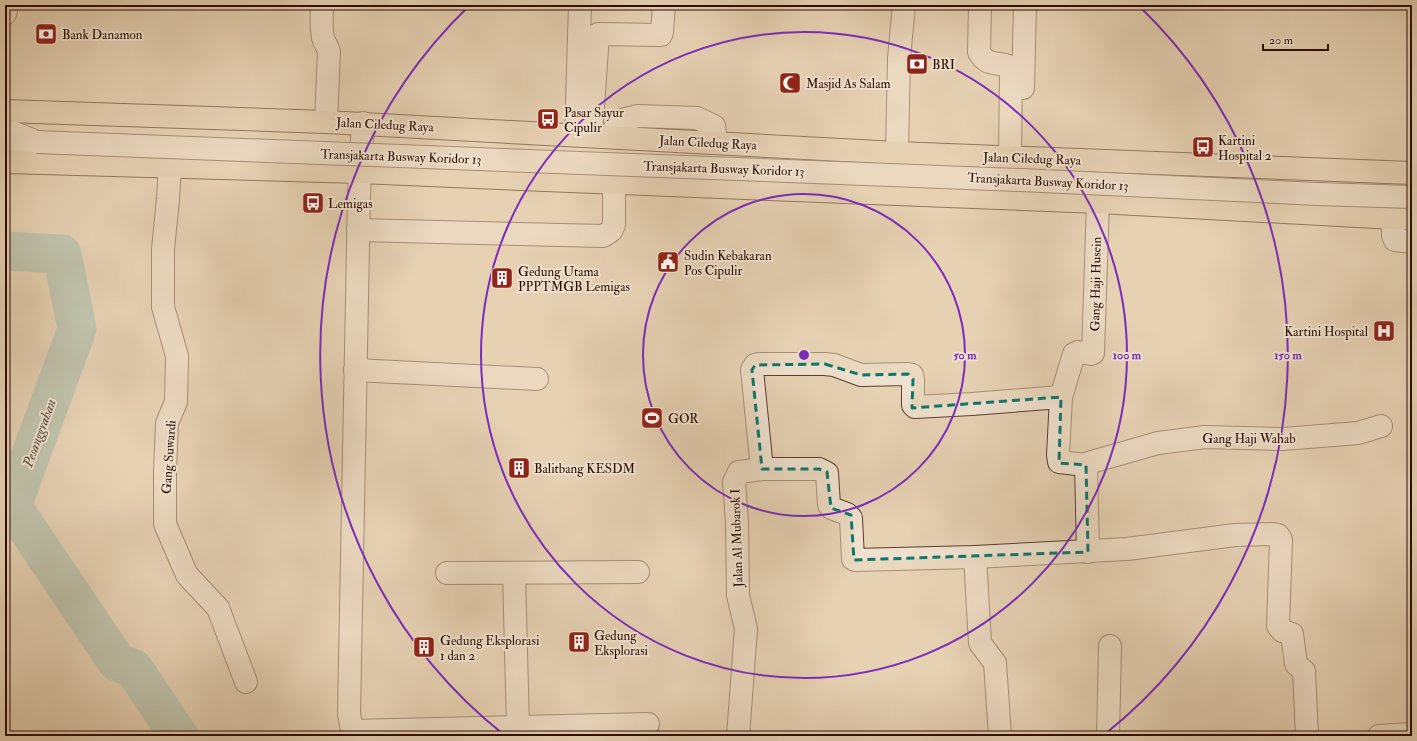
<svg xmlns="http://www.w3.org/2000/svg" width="1417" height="741" viewBox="0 0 1417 741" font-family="'IM FELL Double Pica',serif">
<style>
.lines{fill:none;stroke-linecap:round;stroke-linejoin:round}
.river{stroke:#96b7aa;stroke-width:39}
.minor-casing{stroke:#5a3d2d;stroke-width:24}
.major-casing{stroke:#2b0c00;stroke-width:24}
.minor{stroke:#efe1ce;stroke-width:22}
.major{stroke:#e6d1b3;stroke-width:22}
.minor-bridge-casing{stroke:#5a3d2d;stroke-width:24;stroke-linecap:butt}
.minor-bridge{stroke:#efe1ce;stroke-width:22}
.marked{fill:none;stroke:#0f766e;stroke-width:3;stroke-dasharray:8 5;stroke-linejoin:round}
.ring{fill:none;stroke:#7b2cbf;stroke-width:2}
.labels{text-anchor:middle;stroke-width:4;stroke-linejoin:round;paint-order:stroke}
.poi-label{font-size:13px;fill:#2b0c00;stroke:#efe1ce;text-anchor:start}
.street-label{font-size:13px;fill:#2b0c00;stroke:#efe1ce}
.water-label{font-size:14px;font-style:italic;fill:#50483c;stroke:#efe1ce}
.centre{fill:#7b2cbf;stroke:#efe1ce;stroke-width:2}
.ring-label{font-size:12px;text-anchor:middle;font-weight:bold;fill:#7b2cbf;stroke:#efe1ce;stroke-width:4;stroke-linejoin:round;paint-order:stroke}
</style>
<rect width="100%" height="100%" fill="#e6d1b3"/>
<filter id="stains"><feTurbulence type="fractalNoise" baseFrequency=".005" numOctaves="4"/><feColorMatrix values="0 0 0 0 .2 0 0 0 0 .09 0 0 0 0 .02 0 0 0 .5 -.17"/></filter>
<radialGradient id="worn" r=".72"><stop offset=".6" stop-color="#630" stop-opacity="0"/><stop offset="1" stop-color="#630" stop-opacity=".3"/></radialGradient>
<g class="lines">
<polyline class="river" points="5,251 62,254 77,329 12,506 117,662 134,669 179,736"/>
<g class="minor-casing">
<g id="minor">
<path d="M322,5C322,16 320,30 324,41C326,45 328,47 329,52L326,122"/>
<path d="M980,5L979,52C987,67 997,61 1011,67L1010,157"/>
<polyline points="5,14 7,5"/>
<polyline points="1023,88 1025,5"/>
<polyline points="5,129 37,142"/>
<polyline points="576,134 580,5"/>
<polyline points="591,136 598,34 661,35 662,32 664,5"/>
<polyline points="608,137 622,120 638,116 697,118 714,126 716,142"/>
<polyline points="5,151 37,142"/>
<polyline points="897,153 899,58 904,5"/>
<polyline points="170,167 168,199 163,249 163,307 177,356 176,402 167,423 165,472 165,524 187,575 218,608 246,682"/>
<polyline points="1393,218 1393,236 1395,240 1412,242"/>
<polyline points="358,230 603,236 611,231 614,225 614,182"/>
<polyline points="355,370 537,379"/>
<polyline points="1086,465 1059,462 1058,455 1061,397 1074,354 1078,352 1091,354 1093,353 1098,202"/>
<polyline points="762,469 752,370 755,365 759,364 825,364 834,365 861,375 908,374 912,375 913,379 913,405 915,407 972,404 1061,397"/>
<polyline points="1088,552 1086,465 1088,463 1158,443 1205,437 1283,439 1358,433 1381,426"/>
<polyline points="975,557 980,643 995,663 1000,736"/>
<polyline points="447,573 638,572"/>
<polyline points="514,573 518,728"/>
<polyline points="352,731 648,724"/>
<polyline points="353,736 349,714 359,194 363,123"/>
<polyline points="738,736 746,629 738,595 737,522 734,482 739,472 762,469 819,469 827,473 829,505 831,508 847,514 851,518 853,559 855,560 975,557 1127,549 1235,535 1273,534 1278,535 1281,540 1278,626 1282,631 1292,634 1296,664 1304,671 1307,736"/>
<polyline points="1108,736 1110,646"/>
<polyline points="1379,736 1412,734"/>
</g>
</g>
<g class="major-casing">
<g id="major">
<polyline points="5,111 326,122 897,153 1412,173"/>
<polyline points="5,162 360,172 545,180 1098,202 1412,219"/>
</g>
</g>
<use href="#minor" class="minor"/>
<use href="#major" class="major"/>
<g class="minor-bridge-casing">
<polyline id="minor-bridge" points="37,142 1021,180 1318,194 1412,197"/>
</g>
<use href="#minor-bridge" class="minor-bridge"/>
</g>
<path d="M0 0H1417V741H0ZM825,364L861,375L908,374L913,379L912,408L1061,397L1059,463L1086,465L1088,552L854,560L851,515L831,508L827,472L819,469H762L752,370L755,365Z" fill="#e6d1b3" fill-opacity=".55" fill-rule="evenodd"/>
<path class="marked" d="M825,364L861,375L908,374L913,379L912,408L1061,397L1059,463L1086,465L1088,552L854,560L851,515L831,508L827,472L819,469H762L752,370L755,365Z"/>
<g class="ring">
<circle cx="804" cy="355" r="161"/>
<circle cx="804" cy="355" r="323"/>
<path d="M503 734A484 484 0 0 1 468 7M1140 7A484 484 0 0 1 1105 734"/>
</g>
<defs>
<g id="bank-square" transform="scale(1.15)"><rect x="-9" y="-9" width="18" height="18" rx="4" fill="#8f2418" stroke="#efe1ce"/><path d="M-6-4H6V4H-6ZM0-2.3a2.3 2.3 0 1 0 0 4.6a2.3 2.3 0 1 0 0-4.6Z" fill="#fff"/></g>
<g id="mosque-square" transform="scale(1.15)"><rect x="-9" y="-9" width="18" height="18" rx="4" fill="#8f2418" stroke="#efe1ce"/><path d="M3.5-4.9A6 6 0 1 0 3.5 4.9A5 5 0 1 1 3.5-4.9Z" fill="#fff"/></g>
<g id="bus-square" transform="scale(1.15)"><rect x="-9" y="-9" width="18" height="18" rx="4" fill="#8f2418" stroke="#efe1ce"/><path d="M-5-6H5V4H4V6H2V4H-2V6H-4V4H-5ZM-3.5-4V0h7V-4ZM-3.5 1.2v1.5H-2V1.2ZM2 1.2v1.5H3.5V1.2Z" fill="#fff"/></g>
<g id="civic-square" transform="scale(1.15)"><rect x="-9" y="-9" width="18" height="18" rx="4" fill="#8f2418" stroke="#efe1ce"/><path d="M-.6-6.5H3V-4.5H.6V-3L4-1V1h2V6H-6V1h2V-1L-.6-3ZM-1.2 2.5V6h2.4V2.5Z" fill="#fff"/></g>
<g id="building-square" transform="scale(1.15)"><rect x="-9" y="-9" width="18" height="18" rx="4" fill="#8f2418" stroke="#efe1ce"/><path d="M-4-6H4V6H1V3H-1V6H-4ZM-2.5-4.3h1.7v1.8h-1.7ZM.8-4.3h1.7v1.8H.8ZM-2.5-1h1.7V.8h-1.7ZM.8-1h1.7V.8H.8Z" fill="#fff"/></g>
<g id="hospital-square" transform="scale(1.15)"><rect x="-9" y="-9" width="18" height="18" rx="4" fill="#8f2418" stroke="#efe1ce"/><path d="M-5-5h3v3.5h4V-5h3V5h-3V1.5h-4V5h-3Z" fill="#fff"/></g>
<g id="stadium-square" transform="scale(1.15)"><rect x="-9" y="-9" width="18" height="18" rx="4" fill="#8f2418" stroke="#efe1ce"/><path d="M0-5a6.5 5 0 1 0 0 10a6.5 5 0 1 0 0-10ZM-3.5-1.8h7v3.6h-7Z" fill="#fff"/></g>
</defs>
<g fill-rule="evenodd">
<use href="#bank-square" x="46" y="34"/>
<use href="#bank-square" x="917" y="64"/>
<use href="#mosque-square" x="790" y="83"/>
<use href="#bus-square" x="548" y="119"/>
<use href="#bus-square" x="1203" y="147"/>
<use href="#bus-square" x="313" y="203"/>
<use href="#civic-square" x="668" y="262"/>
<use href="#building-square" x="502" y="278"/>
<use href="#hospital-square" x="1384" y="331"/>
<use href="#stadium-square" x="652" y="418"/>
<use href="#building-square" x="519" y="468"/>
<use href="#building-square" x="579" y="642"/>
<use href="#building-square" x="424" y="647"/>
</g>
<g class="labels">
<g class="poi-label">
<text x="62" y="39">Bank Danamon</text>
<text x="932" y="69">BRI</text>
<text x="806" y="88">Masjid As Salam</text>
<text x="564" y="117">Pasar Sayur<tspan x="564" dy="15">Cipulir</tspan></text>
<text x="1218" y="145">Kartini<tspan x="1218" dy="15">Hospital 2</tspan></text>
<text x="328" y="208">Lemigas</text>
<text x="684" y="260">Sudin Kebakaran<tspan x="684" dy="15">Pos Cipulir</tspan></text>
<text x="518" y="276">Gedung Utama<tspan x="518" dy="15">PPPTMGB Lemigas</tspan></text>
<text x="1368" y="336" text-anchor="end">Kartini Hospital</text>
<text x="668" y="423">GOR</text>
<text x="534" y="473">Balitbang KESDM</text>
<text x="594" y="640">Gedung<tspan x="594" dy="15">Eksplorasi</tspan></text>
<text x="440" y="645">Gedung Eksplorasi<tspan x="440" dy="15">1 dan 2</tspan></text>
</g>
<g class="street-label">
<text transform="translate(385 124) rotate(3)" y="5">Jalan Ciledug Raya</text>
<text transform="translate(708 142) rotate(3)" y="5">Jalan Ciledug Raya</text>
<text transform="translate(401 156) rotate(2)" y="5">Transjakarta Busway Koridor 13</text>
<text transform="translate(1032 158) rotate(2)" y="5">Jalan Ciledug Raya</text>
<text transform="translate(724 168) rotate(2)" y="5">Transjakarta Busway Koridor 13</text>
<text transform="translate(1048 181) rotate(3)" y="5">Transjakarta Busway Koridor 13</text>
<text transform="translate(1095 284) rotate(-89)" y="5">Gang Haji Husein</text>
<text x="1249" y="443">Gang Haji Wahab</text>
<text transform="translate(168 457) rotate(-86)" y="5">Gang Suwardi</text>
<text transform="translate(736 538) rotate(-92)" y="5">Jalan Al Mubarok I</text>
</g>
<g class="water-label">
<text transform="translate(39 433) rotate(-70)" y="5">Pesanggrahan</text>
</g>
</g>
<circle cx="804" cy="355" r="6" class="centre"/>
<g class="ring-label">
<text x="965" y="359">50 m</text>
<text x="1127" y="359">100 m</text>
<text x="1288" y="359">150 m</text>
</g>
<rect width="1417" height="741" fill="none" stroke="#e6d1b3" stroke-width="20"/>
<rect x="6" y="6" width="1405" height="729" fill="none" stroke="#2b0c00" stroke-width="2"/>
<rect x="10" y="10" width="1397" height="721" fill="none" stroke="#2b0c00"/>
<path d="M1263 44v6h65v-6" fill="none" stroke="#2b0c00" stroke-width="2"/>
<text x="1269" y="44" font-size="12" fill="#2b0c00" stroke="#efe1ce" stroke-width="3" paint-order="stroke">20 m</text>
<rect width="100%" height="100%" filter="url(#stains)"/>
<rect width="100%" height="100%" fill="url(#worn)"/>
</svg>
